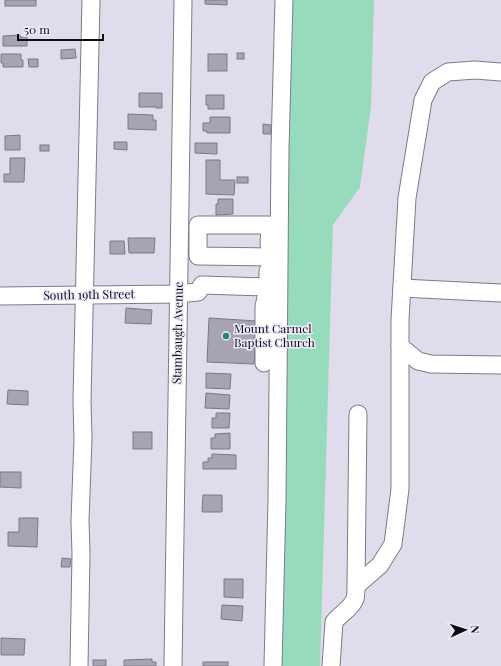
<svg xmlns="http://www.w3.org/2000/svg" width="501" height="666" viewBox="0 0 501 666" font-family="'Playfair Display',serif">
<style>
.green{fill:#96dcbc}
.building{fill:#a7a3b2;stroke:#7b7886}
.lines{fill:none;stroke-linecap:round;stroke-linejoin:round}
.minor-casing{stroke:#7e7b89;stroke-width:19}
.minor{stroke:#fff;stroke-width:17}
.poi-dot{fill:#228864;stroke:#ede9f9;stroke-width:1.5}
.labels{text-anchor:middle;stroke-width:3;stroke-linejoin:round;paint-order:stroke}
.street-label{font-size:12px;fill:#0d0c11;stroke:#ede9f9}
.poi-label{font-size:12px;fill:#0d0c11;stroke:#ede9f9;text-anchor:start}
</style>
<rect width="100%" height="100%" fill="#e0dcec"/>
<polygon class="green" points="284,0 374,0 371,107 360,187 333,225 320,666 272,666"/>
<g class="building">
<rect x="5" y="0" width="31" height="6"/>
<polygon points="205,0 227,0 227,5 205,4"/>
<polygon points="20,35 20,37 27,37 27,46 3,46 3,36"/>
<polygon points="75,49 76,58 61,59 61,50"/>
<rect x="237" y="53" width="7" height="6"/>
<polygon points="1,54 21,54 21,60 23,60 23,67 3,67 3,63 1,63"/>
<rect x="208" y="54" width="19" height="17"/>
<polygon points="28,59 38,59 38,67 29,67"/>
<polygon points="139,93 162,93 162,108 156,108 156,107 139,107"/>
<polygon points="206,95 224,95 224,109 208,109 208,105 206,105"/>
<polygon points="128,114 153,115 153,120 156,120 156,130 128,129"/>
<polygon points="210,117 230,117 230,133 207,133 207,131 203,131 203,123 210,123"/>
<polygon points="263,124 271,125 271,134 263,134"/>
<polygon points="20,135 20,150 5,150 5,136"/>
<polygon points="114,142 127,142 127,150 114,149"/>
<polygon points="195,143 217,143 217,154 195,153"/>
<rect x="40" y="145" width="9" height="6"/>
<polygon points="10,158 25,158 24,182 4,182 4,174 10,174"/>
<polygon points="206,160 220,160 220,180 235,180 234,195 206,194"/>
<rect x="237" y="177" width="11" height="6"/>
<polygon points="218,199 233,199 233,214 216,215 216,204 218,204"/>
<polygon points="128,238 155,238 154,253 129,253"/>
<polygon points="110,241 124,241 125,254 110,254"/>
<polygon points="126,308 152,310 151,324 125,323"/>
<polygon points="209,318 257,321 254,364 207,362"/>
<polygon points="206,373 231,374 230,389 206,388"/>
<polygon points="8,390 28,391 28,405 7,404"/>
<polygon points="206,393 230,395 229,409 205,408"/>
<polygon points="216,413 230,413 229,428 212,428 212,418 216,418"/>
<rect x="133" y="432" width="19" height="17"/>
<polygon points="230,433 230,449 211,449 211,438 215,438 215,434"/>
<polygon points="212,454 236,455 236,469 203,469 203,462 208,462 208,458 212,458"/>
<polygon points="0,472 21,472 21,488 0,487"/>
<polygon points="203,495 222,495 222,512 202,512"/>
<polygon points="19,518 38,518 37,547 8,546 8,532 19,532"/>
<polygon points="62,558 71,559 70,567 61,567"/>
<polygon points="224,579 243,579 243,598 224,597"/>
<polygon points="222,605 243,606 242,621 221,619"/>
<polygon points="1,638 25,639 24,655 1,655"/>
<polygon points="152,659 152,662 156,662 156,666 124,666 124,660"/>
<rect x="93" y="660" width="13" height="6"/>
<rect x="203" y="662" width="25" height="4"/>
</g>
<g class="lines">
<g class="minor-casing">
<g id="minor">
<polyline points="268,257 198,256 198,225 270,225 269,245"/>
<polyline points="402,288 501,293"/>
<polyline points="0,296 178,294 198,292 202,285 268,287"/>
<polyline points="400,346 418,361 431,364 501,365"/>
<polyline points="264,363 264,307 268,287 268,271"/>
<polyline points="356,586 380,565 393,544 400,489 400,320 407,198 423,100 432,82 448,72 475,70 501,72"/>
<polyline points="79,666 81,554 80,521 83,439 82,401 91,0"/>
<polyline points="173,666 183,0"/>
<polyline points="273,666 277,500 280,149 284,0"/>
<path d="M331,666L334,622C340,614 351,609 355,599C356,596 356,590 356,586L358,414"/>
</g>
</g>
<use href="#minor" class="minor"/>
</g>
<circle class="poi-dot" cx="226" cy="336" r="4"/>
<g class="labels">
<g class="street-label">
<text transform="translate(89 295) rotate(-1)" y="4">South 19th Street</text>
<text transform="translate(178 333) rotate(-89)" y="4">Stambaugh Avenue</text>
</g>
<g class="poi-label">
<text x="234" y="333">Mount Carmel<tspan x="234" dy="14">Baptist Church</tspan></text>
</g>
</g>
<g transform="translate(465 630) rotate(87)" stroke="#ede9f9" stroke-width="3" paint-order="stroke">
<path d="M0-3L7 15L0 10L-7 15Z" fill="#0d0c11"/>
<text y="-6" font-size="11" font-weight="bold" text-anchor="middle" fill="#0d0c11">N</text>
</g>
<path d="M18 34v6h85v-6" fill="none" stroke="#0d0c11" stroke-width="2"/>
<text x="24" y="34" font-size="12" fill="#0d0c11" stroke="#ede9f9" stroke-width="3" paint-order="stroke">50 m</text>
</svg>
